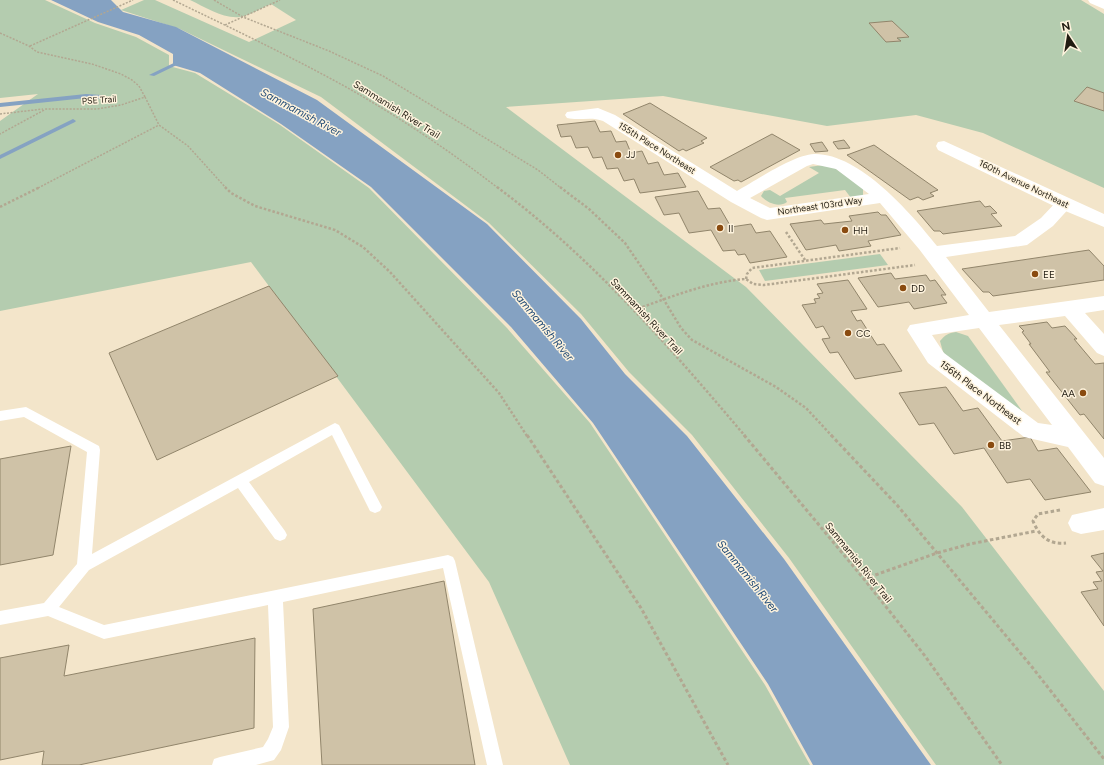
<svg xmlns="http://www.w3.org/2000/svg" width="1104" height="765" viewBox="0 0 1104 765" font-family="Figtree,sans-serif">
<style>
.green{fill:#b4ccaf}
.water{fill:#85a2c2}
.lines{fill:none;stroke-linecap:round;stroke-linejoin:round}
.stream{fill:#85a2c2;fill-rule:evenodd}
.building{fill:#cfc2a7;stroke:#91856b}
.path-far2{stroke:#b2a791;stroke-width:1.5;stroke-dasharray:2 1.5;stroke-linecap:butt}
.path-far1{stroke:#b2a791;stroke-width:2.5;stroke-dasharray:2.5 2;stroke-linecap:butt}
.path{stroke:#b2a791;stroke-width:3;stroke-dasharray:3.5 2.5;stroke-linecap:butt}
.service{fill:#fff;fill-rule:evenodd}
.minor{fill:#fff;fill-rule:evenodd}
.tertiary{fill:#fff;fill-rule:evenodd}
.primary{fill:#fff;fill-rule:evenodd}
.poi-dot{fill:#8a4b10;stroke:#fef3dd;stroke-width:1.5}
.labels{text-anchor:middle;stroke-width:3;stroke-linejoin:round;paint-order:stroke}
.far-street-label{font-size:9px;fill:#201b11;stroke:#fef3dd}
.far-poi-label{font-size:9px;fill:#201b11;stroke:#fef3dd;text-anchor:start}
.street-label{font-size:10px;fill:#201b11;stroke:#fef3dd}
.poi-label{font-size:10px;fill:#201b11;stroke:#fef3dd;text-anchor:start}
.water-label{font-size:11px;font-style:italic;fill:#204a76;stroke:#fef3dd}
</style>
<rect width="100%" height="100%" fill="#f3e5ca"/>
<g class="green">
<polygon points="0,0 45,0 95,23 136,37 169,55 169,66 195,73 280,125 369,188 507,328 590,423 765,685 810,765 570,765 489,582 251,262 0,311 0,121 38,94 0,98"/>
<path d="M144,0H155L249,42L296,20L271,4C261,8 251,15 240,17C223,19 205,7 190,0H1081L1104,14V188L983,133L916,115L827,126L663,96L506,107L746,287L962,507L1104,691V765H936L789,558L692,435L629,372L581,314L489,223L321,97L180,29L121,10Z"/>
<path d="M823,165L832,166L863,188V196L851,198L845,190L785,198L787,202C779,208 767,203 761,196L764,191L770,190L780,196L819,173L809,167Z"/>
<polygon points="880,254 888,265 765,281 759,270"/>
<path d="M956,332L968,336L1025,415L950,360L943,352L940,341C945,335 948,333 956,332Z"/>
</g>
<polygon class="water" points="51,0 111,0 123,12 176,27 317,100 487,224 581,319 625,374 687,436 784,559 931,765 813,765 768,684 593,423 511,327 371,187 281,124 200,73 173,65 173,54 139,35 98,22"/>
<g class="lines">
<g class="stream">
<polygon points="180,60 185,61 154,76 149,75"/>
<polygon points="86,94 101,95 104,97 101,99 86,98 0,107 0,103"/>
<polygon points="73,119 76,121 75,122 0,159 0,155"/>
</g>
</g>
<g class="building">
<polygon points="892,21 909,37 897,38 901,41 886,42 869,23"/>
<polygon points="1087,87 1104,93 1104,111 1074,101"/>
<polygon points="650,103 707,138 701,141 704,143 686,151 683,149 679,151 623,114"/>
<polygon points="595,121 600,132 611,131 616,142 626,141 631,153 642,151 648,164 658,162 664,175 678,173 686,187 640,193 634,179 624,181 618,168 607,169 602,157 593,158 588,147 576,148 571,136 561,137 557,125"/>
<polygon points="772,134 800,150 741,182 738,180 734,181 710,167"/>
<polygon points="844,140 850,148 838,149 833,142"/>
<polygon points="822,142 828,151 815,152 810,144"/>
<polygon points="874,145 938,190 930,193 934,196 923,200 918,197 910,200 847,155"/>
<polygon points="698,191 708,209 720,208 731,227 751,224 756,233 770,231 787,257 750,263 745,254 738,255 735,250 723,251 711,230 689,233 679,213 664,215 655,197"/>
<polygon points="980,201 985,207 990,206 997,213 991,214 1002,226 943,234 940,231 934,231 917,211"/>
<polygon points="878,212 881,215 886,215 901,235 868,241 871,246 839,251 836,245 806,250 790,224 821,220 824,224 852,221 849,216"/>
<polygon points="1089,250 1104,266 1104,280 993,296 989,292 983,292 962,269"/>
<polygon points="891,273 895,279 926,275 930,281 935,280 946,295 941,295 947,303 914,309 909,302 878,307 858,278"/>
<polygon points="848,280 867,309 851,311 857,321 861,320 877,345 884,344 902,371 855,379 838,352 830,353 822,339 830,338 823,326 816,328 802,305 816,303 814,299 820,298 817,294 823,293 817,284"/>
<polygon points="269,286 338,376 157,460 109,353"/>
<polygon points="1047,322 1052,328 1065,326 1077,339 1074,339 1095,364 1104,363 1104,439 1084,414 1080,415 1046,372 1050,372 1029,344 1031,344 1022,332 1024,331 1019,326"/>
<polygon points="946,387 963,411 978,408 1002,441 1030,437 1038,451 1057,448 1091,492 1045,500 1030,479 1007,483 984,448 954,454 934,423 919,425 899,393"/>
<polygon points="71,446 53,555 0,565 0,459"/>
<polygon points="1104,553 1104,626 1081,592 1098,589 1093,582 1102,581 1096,572 1103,571 1091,556"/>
<polygon points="444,581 475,765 322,765 313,609"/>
<polygon points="255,638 254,728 79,765 42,765 44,751 0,760 0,658 69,645 64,676"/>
</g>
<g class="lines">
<g class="path-far2">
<path d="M173,0C231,28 290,56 346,87C399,117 450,151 498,188"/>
<polyline points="214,0 243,17 329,51 383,76 538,170 561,188"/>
<polyline points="225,25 280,0"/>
<polyline points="0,33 29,46 37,52 92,64 121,74 132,80 139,86 145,97 121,105 97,109 46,109 0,134"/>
<polyline points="30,46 133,0"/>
<polyline points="145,97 159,125 188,146 226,188"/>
<polyline points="0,114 43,109"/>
<polyline points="38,188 159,125"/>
</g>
<g class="path-far1">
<polyline points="225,187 231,193 255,206 335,230 363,247 390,272 499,393 527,436"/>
<path d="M497,187C590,256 670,347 745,436"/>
<polyline points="560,187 589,209 625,243 664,300 681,328 692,340 776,387 806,408 832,436"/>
<polyline points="0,207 40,187"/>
<polyline points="786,232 805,260"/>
<polyline points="746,279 747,274 752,268 900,248"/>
<path d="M634,310C671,297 707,282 746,279L753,284L764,285L915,265"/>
</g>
<g class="path">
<polyline points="527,435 641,608 728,765"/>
<polyline points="744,435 864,579 925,656 1002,765"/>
<polyline points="831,435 897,505 1032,667 1104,759"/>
<path d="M1060,510L1038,514L1033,521C1039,536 1049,545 1066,543"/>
<polyline points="864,579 937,553 970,544 1036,531"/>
</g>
<polygon class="service" points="26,407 99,446 100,450 92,554 331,425 335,423 339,425 382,507 380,511 375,513 370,511 332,435 249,482 285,531 287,535 285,539 280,541 275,539 238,488 89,570 59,607 104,625 448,555 453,557 455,561 503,765 487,765 443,568 283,602 289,727 281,750 274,760 256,765 212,765 214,759 220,757 263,747 268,739 273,727 268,605 104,639 48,616 0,625 0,611 44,603 77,564 87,452 24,417 0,421 0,411"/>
<g class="minor">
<path d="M598,108L615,115L737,191C757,180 793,155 814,154C859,153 911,213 937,246L1015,236L1041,218L1058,200L1064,199L1070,200L1073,204L1053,226L1027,245L946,257L989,312L1104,296V310L1085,313L1104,334V356L1097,353L1065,316L999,325L1104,458V486L1095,483L1068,447L1024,437L928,363L907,330L910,325L969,315L919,249L880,203L767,220L761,218L731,202L603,121C591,116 580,121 567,118L565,115L567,112ZM813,164L836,169L869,194L770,208L750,198L807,166ZM979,328L1052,425L1038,423L944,353L932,335Z"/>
<polygon points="1104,508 1104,530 1081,534 1072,531 1068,523 1072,515"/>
</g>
<polygon class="tertiary" points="944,141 1104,214 1104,227 1058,208 938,150 936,146 938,142"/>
<polygon class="primary" points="1088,0 1104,0 1104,9 1090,3"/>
</g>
<g class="poi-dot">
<circle cx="618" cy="155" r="4"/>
<circle cx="720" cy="228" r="4"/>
<circle cx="845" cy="230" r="4"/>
<circle cx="1035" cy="274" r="4"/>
<circle cx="903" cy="288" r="4"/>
<circle cx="848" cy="333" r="4"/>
<circle cx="1083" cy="393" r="4"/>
<circle cx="991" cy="445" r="4"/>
</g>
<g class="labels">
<g class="far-street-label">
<text transform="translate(99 100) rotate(-4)" y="3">PSE Trail</text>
<text transform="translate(657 148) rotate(32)" y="3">155th Place Northeast</text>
<text transform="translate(1024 184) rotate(26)" y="3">160th Avenue Northeast</text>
<text transform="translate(820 206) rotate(-8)" y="3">Northeast 103rd Way</text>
</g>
<g class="far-poi-label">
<text x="626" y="158">JJ</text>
</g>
<g class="street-label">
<text transform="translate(397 109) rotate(32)" y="4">Sammamish River Trail</text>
<text transform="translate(647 316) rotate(47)" y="4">Sammamish River Trail</text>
<text transform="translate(981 392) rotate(37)" y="4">156th Place Northeast</text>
<text transform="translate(859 562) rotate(51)" y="4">Sammamish River Trail</text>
</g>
<g class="poi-label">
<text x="728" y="232">II</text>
<text x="853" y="234">HH</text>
<text x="1043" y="278">EE</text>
<text x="911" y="292">DD</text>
<text x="856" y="337">CC</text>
<text x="1075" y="397" text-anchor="end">AA</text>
<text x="999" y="449">BB</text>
</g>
<g class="water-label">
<text transform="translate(301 112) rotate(28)" y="4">Sammamish River</text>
<text transform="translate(543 325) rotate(50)" y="4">Sammamish River</text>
<text transform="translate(748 576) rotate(51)" y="4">Sammamish River</text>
</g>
</g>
<g transform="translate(1068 36) rotate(348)" stroke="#fef3dd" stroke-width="3" paint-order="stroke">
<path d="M0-3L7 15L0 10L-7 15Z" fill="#201b11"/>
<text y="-6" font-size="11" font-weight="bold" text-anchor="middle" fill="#201b11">N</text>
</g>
</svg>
